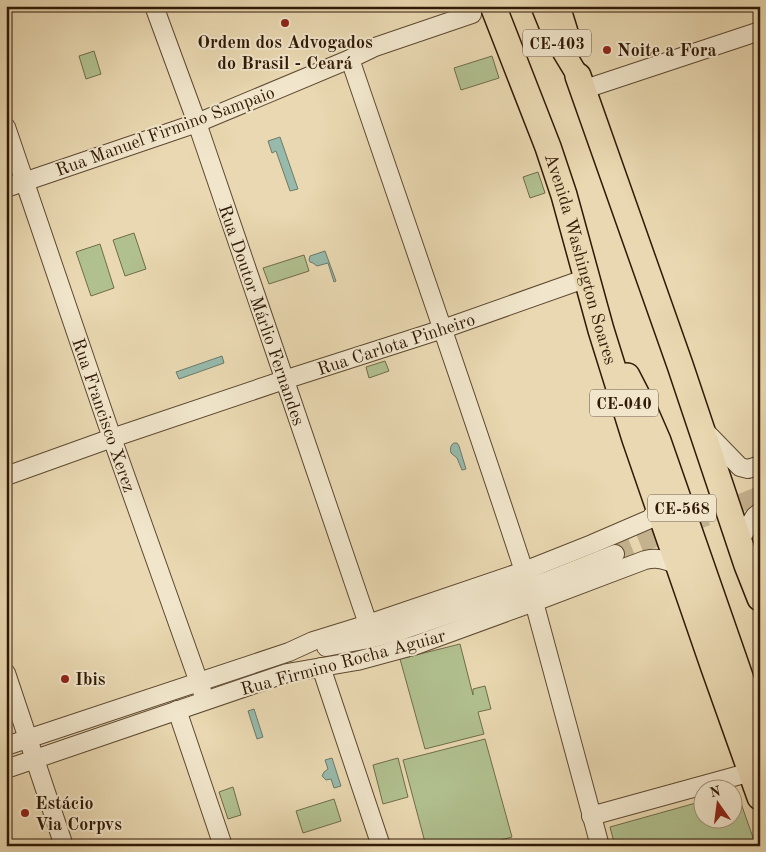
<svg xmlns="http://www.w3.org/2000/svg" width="766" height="852" viewBox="0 0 766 852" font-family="'Old Standard TT',serif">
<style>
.green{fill:#b1c08f;stroke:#706c4a}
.water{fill:#97baac;stroke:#6e7a6a}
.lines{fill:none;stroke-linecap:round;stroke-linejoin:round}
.minor-tunnel{stroke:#c4b28f;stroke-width:18;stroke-dasharray:18 9;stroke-linecap:butt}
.minor-casing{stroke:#5e4931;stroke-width:20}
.major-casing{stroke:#301906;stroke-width:24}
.highway-casing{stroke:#301906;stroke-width:28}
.minor{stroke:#f1e6cc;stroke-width:18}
.major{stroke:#e9d8b1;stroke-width:21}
.highway{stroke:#e9d8b1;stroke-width:25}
.poi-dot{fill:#8f2418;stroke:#f1e6cc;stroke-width:2}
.labels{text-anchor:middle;stroke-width:4;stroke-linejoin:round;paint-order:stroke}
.shield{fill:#f1e6cc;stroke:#6a5641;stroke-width:1}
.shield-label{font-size:16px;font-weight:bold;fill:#301906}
.poi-label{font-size:18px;font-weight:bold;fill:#301906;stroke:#f1e6cc;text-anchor:start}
.street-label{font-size:18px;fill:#301906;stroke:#f1e6cc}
</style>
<rect width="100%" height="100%" fill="#e9d8b1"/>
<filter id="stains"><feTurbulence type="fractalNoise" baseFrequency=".004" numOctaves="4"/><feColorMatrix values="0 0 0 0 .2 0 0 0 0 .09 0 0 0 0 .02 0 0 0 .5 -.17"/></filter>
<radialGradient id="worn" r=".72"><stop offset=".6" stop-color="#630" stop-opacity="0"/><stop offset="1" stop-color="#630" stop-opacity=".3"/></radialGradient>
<g class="green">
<polygon points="94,51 101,74 86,79 79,56"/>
<polygon points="492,56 499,78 461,90 454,68"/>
<polygon points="538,172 545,193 530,198 523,177"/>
<polygon points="134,233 146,269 125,276 113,240"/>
<polygon points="100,244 114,288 91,296 76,252"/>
<polygon points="304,255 309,271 269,284 263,268"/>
<polygon points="385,361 389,371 369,378 366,367"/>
<polygon points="460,644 473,695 473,689 485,686 491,709 478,712 484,734 425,749 400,659"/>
<polygon points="485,739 512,837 479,846 426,846 403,760"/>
<polygon points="398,758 408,797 383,804 373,765"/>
<polygon points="233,787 241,815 228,819 219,792"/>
<polygon points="737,792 756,846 615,846 610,827 703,801 704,820 734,820 734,793"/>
<polygon points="334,799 341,821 303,833 296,811"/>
</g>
<g class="water">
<polygon points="280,137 298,189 290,191 276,151 272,153 268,141"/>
<polygon points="325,251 336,281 334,282 328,263 317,266 313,263 310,262 309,260 310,256"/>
<polygon points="222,356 224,363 179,379 176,372"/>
<path d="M454,443H457L459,446L466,469L462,470L457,458L451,453C450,450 450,445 454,443Z"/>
<polygon points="254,709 263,737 257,739 248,711"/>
<polygon points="332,758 341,786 334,788 331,779 326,780 322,776 324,772 328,769 325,760"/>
</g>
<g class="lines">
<polyline class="minor-tunnel" points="615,554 760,495"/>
<g class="minor-casing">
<g id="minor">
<polyline points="154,6 197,123 368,624"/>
<path d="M350,59C408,230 468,400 524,571"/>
<polyline points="582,90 760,31"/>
<polyline points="6,127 112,438 202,691"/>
<polyline points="6,188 197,123 350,59 375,47 472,14"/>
<polyline points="706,432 740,467 748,469 760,465"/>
<polyline points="6,476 112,438 284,380 443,329 587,278"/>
<polyline points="739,541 755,516 760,512"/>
<polyline points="534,602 600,846"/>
<polyline points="326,647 369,639 397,632 547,581 615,554"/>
<polyline points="321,667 381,846"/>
<polyline points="6,673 64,846"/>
<polyline points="177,710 223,846"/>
<polyline points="6,746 289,652 313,641 368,624 524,571 592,544 650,519 655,512 658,503"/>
<path d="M6,769L287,673L357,661L416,645L534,602L645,560C659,557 665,560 678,565"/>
<polyline points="591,816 751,772"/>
</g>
</g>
<g class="major-casing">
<g id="major">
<polyline points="542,6 555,38 578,76"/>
<polyline points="559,6 568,35 571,47"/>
</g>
</g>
<g class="highway-casing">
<g id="highway">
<path id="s1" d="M493,6L548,147L564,195L601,330L635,439L714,668L760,797"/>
<polyline points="578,76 680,365 747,565 760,598"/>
<polyline points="627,376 645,411 658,441 760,734"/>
</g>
</g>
<use href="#minor" class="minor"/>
<use href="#major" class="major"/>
<use href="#highway" class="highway"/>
</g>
<g class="poi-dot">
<circle cx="285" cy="23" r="5"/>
<circle cx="607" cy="50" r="5"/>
<circle cx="65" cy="679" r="5"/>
<circle cx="25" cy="813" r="5"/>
</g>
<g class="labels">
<g class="shield">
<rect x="523" y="29.5" width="68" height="27" rx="4"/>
<rect x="590" y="389.5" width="68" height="27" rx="4"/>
<rect x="648" y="494.5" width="68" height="27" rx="4"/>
</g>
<g class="shield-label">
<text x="557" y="49">CE-403</text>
<text x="624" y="409">CE-040</text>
<text x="682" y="514">CE-568</text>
</g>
<g class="poi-label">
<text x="285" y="48" text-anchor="middle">Ordem dos Advogados<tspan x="285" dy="21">do Brasil - Ceará</tspan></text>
<text x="617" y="56">Noite a Fora</text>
<text x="75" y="685">Ibis</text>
<text x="35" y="809">Estácio<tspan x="35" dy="21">Via Corpvs</tspan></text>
</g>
<g class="street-label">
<text transform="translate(165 131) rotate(-20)" y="6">Rua Manuel Firmino Sampaio</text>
<text dy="6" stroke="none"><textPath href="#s1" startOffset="268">Avenida Washington Soares</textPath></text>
<text transform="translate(262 315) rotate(71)" y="6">Rua Doutor Márlio Fernandes</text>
<text transform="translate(396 344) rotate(-18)" y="6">Rua Carlota Pinheiro</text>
<text transform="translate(104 415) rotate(71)" y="6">Rua Francisco Xerez</text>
<text transform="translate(343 662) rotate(-15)" y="6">Rua Firmino Rocha Aguiar</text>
</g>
</g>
<rect width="766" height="852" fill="none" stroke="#e9d8b1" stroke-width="25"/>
<rect x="8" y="8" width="751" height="837" fill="none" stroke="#301906" stroke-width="2.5"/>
<rect x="12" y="12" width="741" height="827" fill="none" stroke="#301906"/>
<g transform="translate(718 804) rotate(346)"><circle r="24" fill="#f1e6cc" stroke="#a4947d"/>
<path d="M0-4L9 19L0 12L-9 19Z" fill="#8f2418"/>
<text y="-8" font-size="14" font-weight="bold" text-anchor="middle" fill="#301906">N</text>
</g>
<rect width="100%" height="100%" filter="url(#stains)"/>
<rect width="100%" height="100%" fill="url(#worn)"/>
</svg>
